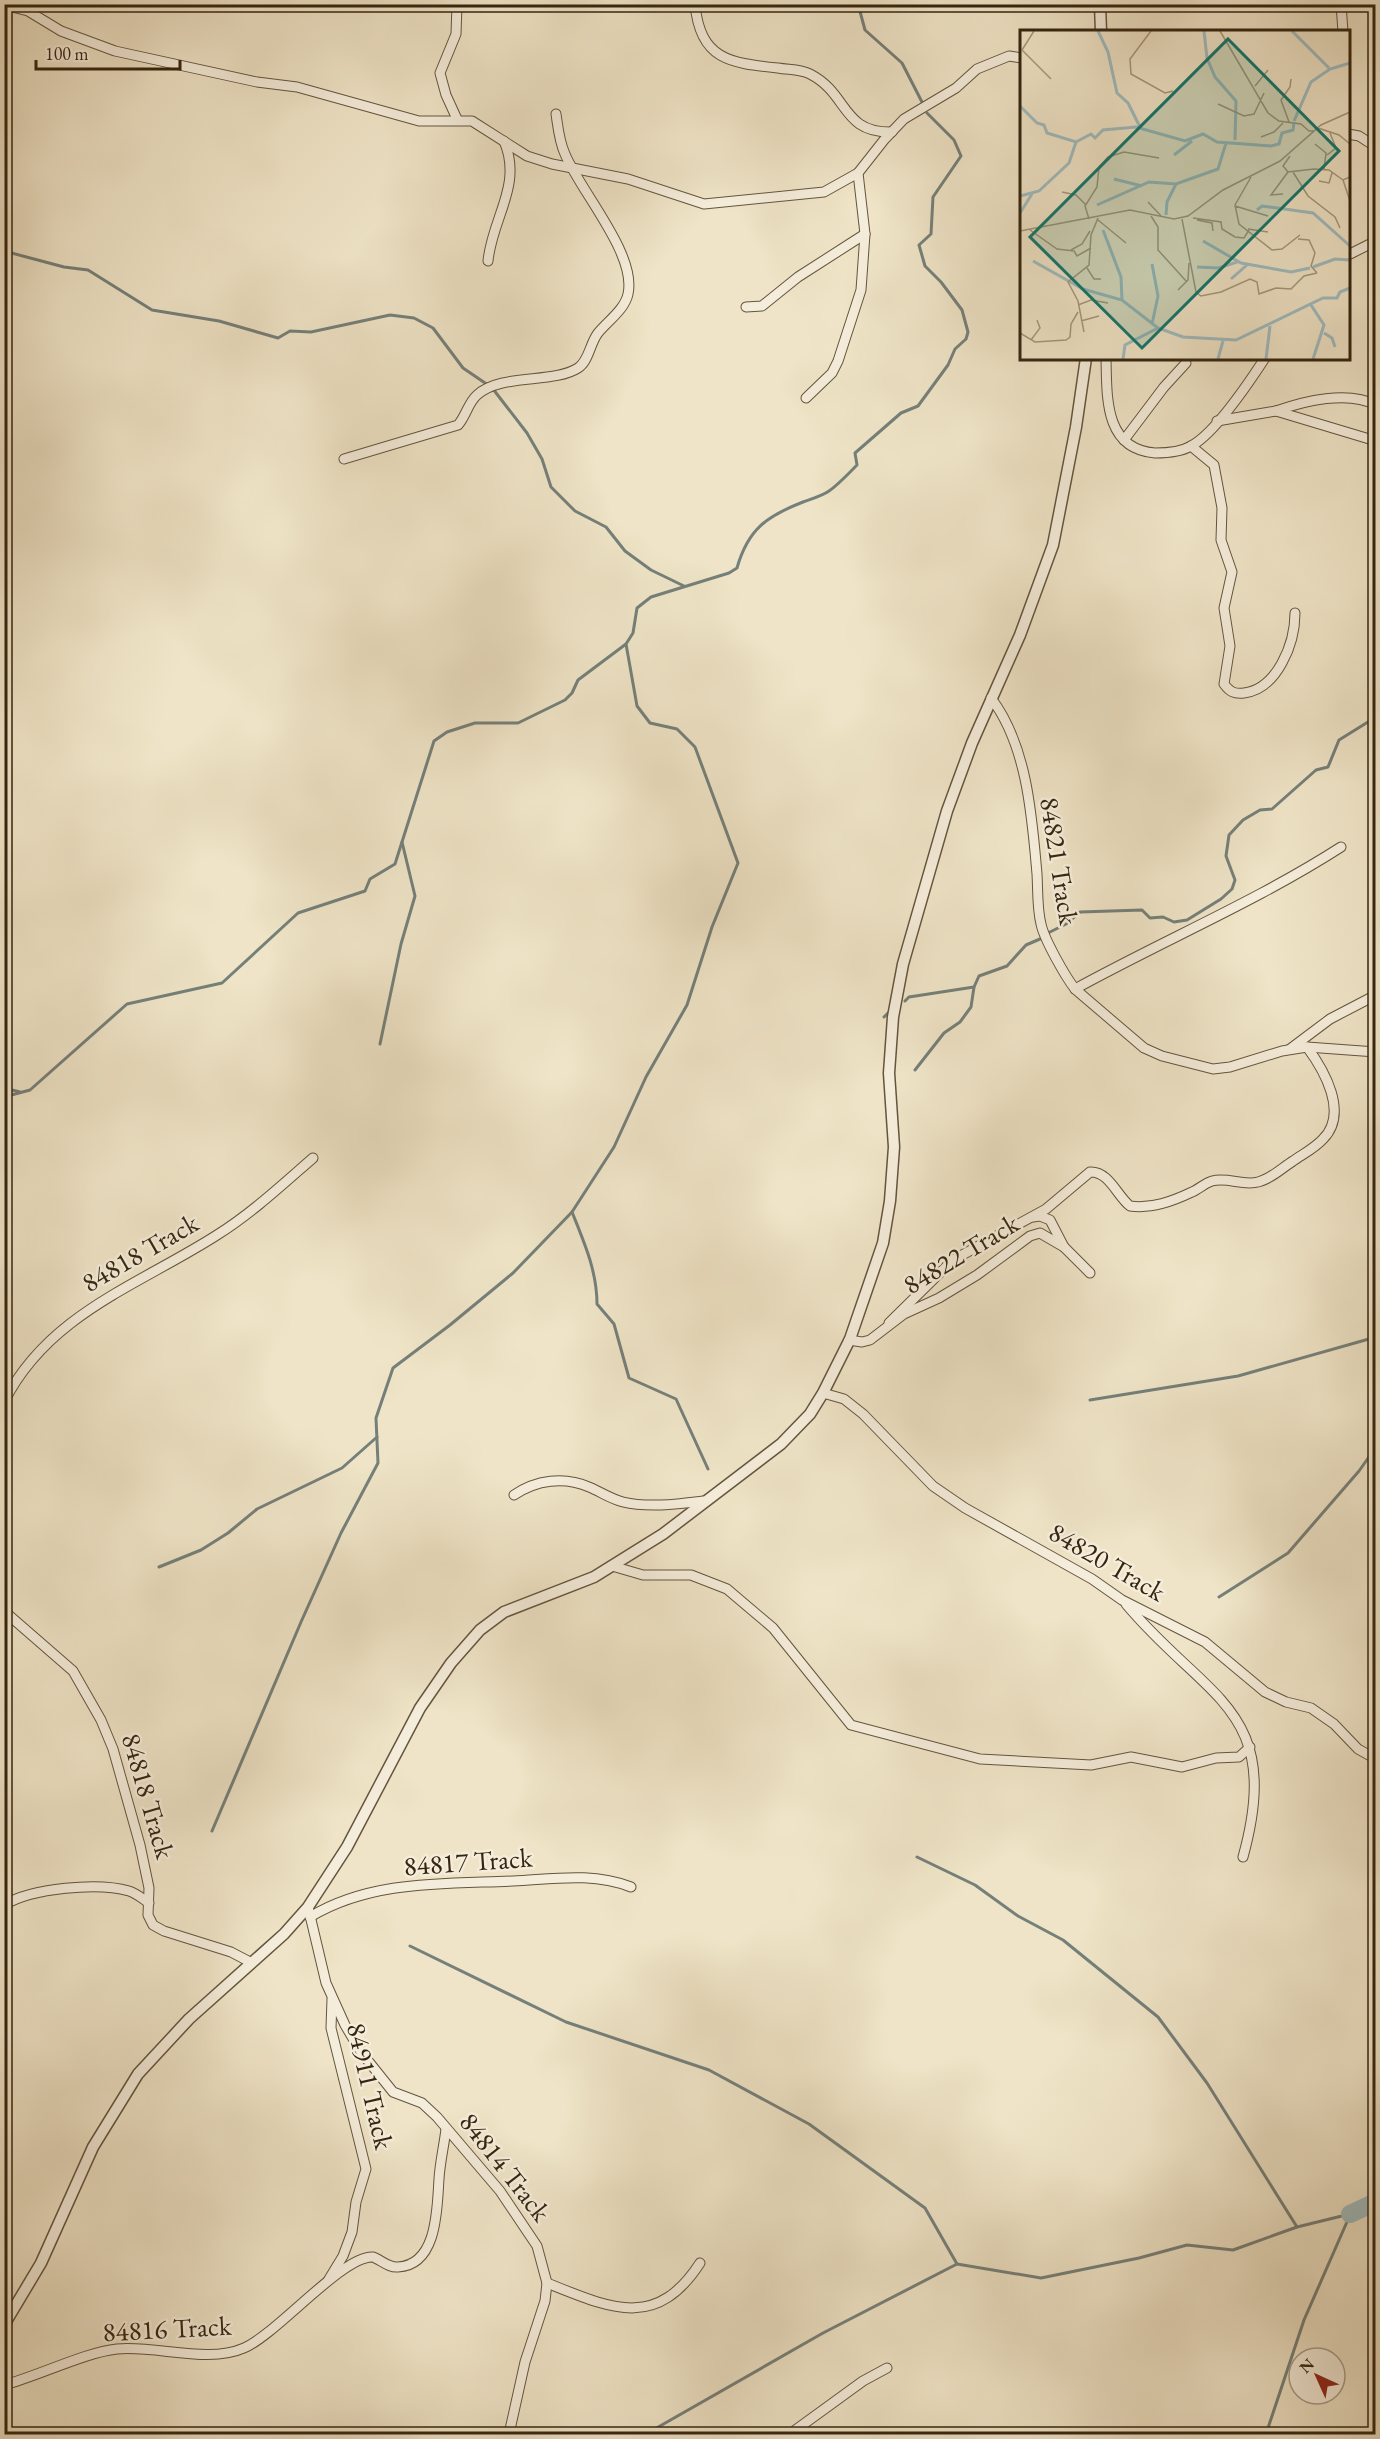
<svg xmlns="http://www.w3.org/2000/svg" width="1380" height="2439" viewBox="0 0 1380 2439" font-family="'EB Garamond',serif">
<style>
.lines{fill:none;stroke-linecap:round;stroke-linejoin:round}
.stream{stroke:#75807a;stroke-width:3}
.river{stroke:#9fbcc0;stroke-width:18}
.minor-casing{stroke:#64553e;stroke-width:11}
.tertiary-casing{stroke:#64553e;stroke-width:13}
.minor{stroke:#f5eddb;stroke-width:9}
.tertiary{stroke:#f5eddb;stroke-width:10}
.labels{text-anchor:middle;stroke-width:5;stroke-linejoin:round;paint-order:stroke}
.street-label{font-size:27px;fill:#352510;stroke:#f5eddb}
.inset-river{fill:none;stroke:#9fbcc0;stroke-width:3}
.inset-road{fill:none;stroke:#a5987e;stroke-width:1.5}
.view{fill:#0f766e;fill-opacity:0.15;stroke:#0f766e;stroke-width:3}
.inset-edge{fill:none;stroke:#352510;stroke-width:3}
</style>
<rect width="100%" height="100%" fill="#efe4c7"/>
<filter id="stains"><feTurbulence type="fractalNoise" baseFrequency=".00333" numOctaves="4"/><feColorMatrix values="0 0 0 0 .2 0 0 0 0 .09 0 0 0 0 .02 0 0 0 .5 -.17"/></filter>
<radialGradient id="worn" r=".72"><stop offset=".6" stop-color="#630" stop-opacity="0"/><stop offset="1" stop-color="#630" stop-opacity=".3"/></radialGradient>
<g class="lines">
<g class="stream">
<polyline points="858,4 865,30 902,63 923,104"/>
<polyline points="4,251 64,267 88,270 152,310 219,321 278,338 290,331 311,332 390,315 414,318 433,328 463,368 488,385"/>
<polyline points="493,389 527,433 542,459 551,487 575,511 606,527 625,551 651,570 684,586"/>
<polyline points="1048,933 1066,924 1080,912 1142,910 1150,918 1163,917 1174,922 1187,920 1221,899 1232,889 1235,880 1226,856 1229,835 1243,820 1260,810 1272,809 1316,770 1328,767 1339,740 1376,717"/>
<polyline points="905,1001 909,997 974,987 979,976 1007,966 1026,945 1040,939"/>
<polyline points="884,1017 889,1012"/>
<polyline points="380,1044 401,944 415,896 402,842"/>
<polyline points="915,1070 944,1033 960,1022 971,1007 974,987"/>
<polyline points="4,1088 20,1092"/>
<path d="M4,1097L30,1090L127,1004L222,983L298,913L365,891L370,879L395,864L434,741L447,732L475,723H518L565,700L572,693L578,680L626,644L633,633L637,608L651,597L729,573L737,568C748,529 767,516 803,502C811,499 822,496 829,491C839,484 848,474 857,465L855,453L901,413L918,406L948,365L955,349L966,339L968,332L962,310L941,282L925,266L919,245L931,234L933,197L961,156L954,140L927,113"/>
<path d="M572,1212C584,1242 597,1271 597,1304L614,1324L629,1378L676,1399L708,1469"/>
<polyline points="1090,1400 1238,1376 1376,1337"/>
<polyline points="159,1567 201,1550 228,1533 257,1509 342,1468 377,1437"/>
<polyline points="1219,1597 1288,1553 1359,1471 1376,1447"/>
<polyline points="212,1831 301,1622 341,1533 378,1463 376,1418 393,1368 450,1325 513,1273 572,1212 614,1147 646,1077 687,1005 712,927 738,863 695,747 677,729 650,723 637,706 626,644"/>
<polyline points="917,1857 975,1885 1018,1916 1063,1940 1158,2017 1207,2083 1297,2227"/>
<polyline points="410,1946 566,2022 709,2070 809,2124 925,2208 957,2264"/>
<polyline points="646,2434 823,2333 957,2264 1041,2278 1139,2258 1187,2245 1233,2250 1297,2227 1350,2214"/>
<polyline points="1266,2434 1304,2320 1350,2215"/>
</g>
<polyline class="river" points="1350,2214 1376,2202"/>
<g class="minor-casing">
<g id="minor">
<path d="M695,4C700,60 730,63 778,68C789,70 800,69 810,74C849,94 841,133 892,132"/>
<polyline points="1341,4 1343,32"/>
<polyline points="4,5 28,11 61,31 115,51 257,82 297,87 419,121 472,121 527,156 552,164 628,179 704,204 824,192 858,173 884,140 904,119 956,88 977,69 1009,56 1022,58"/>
<polyline points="457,119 446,95 440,73 456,34 457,4"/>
<polyline points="1348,134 1359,136 1376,147"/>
<polyline points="1348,255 1376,241"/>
<path d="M488,261C492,218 523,185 504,141"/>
<polyline points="746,307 762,306 798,277 865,234"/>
<path d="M1106,358C1107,397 1104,449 1155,453C1165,453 1181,452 1191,446C1214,434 1250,381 1265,358"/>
<polyline points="806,398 832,373 838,361 861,290 865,234 858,173"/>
<path d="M1276,411C1304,401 1348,390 1376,405"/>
<polyline points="1217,421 1276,411 1376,441"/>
<polyline points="1124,440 1164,387 1186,363"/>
<path d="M1191,446L1214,465L1222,508L1221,540L1232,572L1224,608L1230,646L1224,684C1230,692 1234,694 1244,693C1277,689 1295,644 1295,613"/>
<path d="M344,459L458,425C466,416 468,403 477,395C501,373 553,384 578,368C589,361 590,343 598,333C608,321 625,309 628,294C637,254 580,191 565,154C559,141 558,127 556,114"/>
<path d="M991,698C1027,745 1032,816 1037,874C1038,890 1037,908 1041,924C1044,939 1065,976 1075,989L1144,1048L1162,1056L1213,1069L1230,1067L1282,1051L1307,1047L1376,1052"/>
<path d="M1075,989C1164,940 1257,901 1341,847"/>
<polyline points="1290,1049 1330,1019 1376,995"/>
<polyline points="1033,1217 1040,1216 1050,1220 1064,1247"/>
<path d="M889,1323L953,1260L1046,1209L1090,1172C1109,1171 1117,1196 1130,1206C1152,1209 1173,1201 1192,1192C1199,1189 1205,1183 1212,1181C1228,1177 1243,1186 1258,1182C1271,1179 1282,1168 1293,1161C1303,1154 1315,1148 1323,1139C1349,1113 1324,1070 1307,1047"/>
<polyline points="849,1340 862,1342 870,1340 904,1314 939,1298 977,1275 1030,1236 1040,1233 1064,1247 1090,1273"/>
<polyline points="823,1393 844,1399 863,1414 933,1486 965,1508 1092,1579 1122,1600 1205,1642 1265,1692 1286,1702 1311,1708 1334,1724 1358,1749 1376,1759"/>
<path d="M4,1402C48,1314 139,1285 217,1235C252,1213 282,1185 313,1158"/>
<path d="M514,1495C536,1480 564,1476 589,1487C601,1492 611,1499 623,1502C648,1508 678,1504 703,1501"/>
<polyline points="612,1566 643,1575 691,1575 727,1589 773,1628 851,1725 980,1759 1091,1765 1131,1757 1182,1767 1216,1758 1239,1757 1250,1747"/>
<path d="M1126,1604C1206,1700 1284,1708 1243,1857"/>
<polyline points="4,1611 73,1671 101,1720 113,1749 140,1845 149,1888 148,1915 153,1925 164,1931 231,1952 252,1963"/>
<path d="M4,1905C32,1888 98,1882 129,1891C136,1893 143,1899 149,1903"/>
<polyline points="308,1907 326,1983 345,2025 361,2052 393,2092 422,2103 437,2117 500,2191 537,2246 547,2283 545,2301 525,2362 509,2434"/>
<path d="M310,1917C371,1880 444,1884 513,1881C554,1879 592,1872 631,1887"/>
<polyline points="329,2279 343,2256 352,2232 356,2202 366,2169 331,2028 332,1999"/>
<path d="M547,2283C610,2308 656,2331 700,2263"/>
<path d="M4,2385C38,2376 86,2352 117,2349C156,2345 208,2364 244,2348C277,2334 343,2255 373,2257C381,2260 389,2268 398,2267C438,2265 437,2207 439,2179C440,2162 444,2146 446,2129"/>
<polyline points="790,2434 863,2381 887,2368"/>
</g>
</g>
<g class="tertiary-casing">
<g id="tertiary">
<polyline points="1100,4 1101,32"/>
<polyline points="4,2325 41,2263 93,2147 138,2074 189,2019 284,1934 308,1907 347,1847 420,1708 451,1663 480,1630 504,1612 594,1577 663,1534 781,1444 810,1414 823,1393 850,1339 883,1243 890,1201 894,1147 889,1073 893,1017 903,964 947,811 972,743 1020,635 1053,545 1076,427 1086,358"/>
</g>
</g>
<use href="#minor" class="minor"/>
<use href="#tertiary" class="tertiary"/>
</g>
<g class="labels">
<g class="street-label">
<text transform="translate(1059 861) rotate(81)" y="9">84821 Track</text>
<text transform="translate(140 1253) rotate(-30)" y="9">84818 Track</text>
<text transform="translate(961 1254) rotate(-31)" y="9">84822 Track</text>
<text transform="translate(1107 1562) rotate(30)" y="9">84820 Track</text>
<text transform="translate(148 1796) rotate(74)" y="9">84818 Track</text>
<text transform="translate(468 1862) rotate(-4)" y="9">84817 Track</text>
<text transform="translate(370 2086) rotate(77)" y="9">84911 Track</text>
<text transform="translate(505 2167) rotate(52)" y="9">84814 Track</text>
<text transform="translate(167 2329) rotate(-3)" y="9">84816 Track</text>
</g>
</g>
<g transform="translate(1020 30)">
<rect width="330" height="330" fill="#efe4c7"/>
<path class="inset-river" d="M78,1L88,22L97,63L108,73L121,99M184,1L187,28L195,47L216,71L215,110M272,1L309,38M0,76L17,93L24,95L27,103L56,112L71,104L75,108L83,100L116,97L165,111L183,104L197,112L251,116L259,114L262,103L273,100L274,93M274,91L291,52L310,39L330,33M154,125L172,111M94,149L122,156M0,166L19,161L49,133L56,112M77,175L129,152L156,154L198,139L206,113M237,180L242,176L293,183L330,216M0,183L12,164M146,185L147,172L156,154M83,200L101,247L102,270M183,211L221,233L271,242L290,238M13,231L63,259L102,270L138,298M132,234L138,266L132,294M177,237L199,238L217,232M293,237L315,229L330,230M211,249L228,234M291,275L304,295L293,329M138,298L163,307L216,310L303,268H317L320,262L330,258M304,303L312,308L315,317M103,329L105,315L138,298M198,329L203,311M246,329L250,296"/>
<path class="inset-road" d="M131,1L110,29L111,44L145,63L153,61M200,1L248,83L259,91L281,94L289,101H294M2,20L31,49M2,20L14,1M235,56L248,40M198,74L224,86L234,84L244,63M269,92L261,70L270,57L271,49M298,98L319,105L330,114M241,107L254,102L263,93M295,114L306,123L304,140M307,125L316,118L310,103M270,126L263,136L268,142L294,139L309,140L323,150L330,147M273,142L288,166L315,187L320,198M231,147L215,175L219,194L252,220L262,219L280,205M323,150L330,171M299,151L309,153L312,143M42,162L56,165L66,175M263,164L251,165L268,142M128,172L142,187M215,176L248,186M131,186L138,197V220L167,252M173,188L201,192L202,199L215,207L224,208L229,200M69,189L65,176L77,157L79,137L88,127L104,122L139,128M162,189L176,262L181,266L201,262L230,249L237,252L239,264L256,258L271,259L284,246L297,243M78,190L106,213M177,190L192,193L193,201M228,199L248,202M10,200L37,219L54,221L57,226L71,218M0,201L110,180L154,189L168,186L203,160L260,131L301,95L330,82M278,209L289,210L295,223L291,236L297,243M51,220L62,214L70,201M67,238L74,249H81M158,260L168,250L169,233M58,275L71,270L88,273M61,291L79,286M64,302L58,271L48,252L69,235L71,205L78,188M0,303L15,312L46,310L50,307L51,294L58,282M11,310L20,298L17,290"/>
<path class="view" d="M208,9L319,121L122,318L10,207Z"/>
<rect width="330" height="330" class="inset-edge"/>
</g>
<rect width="1380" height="2439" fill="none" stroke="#efe4c7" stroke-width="24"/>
<rect x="6" y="6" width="1368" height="2427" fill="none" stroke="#352510" stroke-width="3"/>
<rect x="12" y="12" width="1356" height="2415" fill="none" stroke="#352510" stroke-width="1.5"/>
<g transform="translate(1317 2376) rotate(315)"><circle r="28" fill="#f5eddb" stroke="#a89d8a" stroke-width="1.5"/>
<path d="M0-4.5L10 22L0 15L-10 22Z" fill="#8f2418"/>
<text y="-9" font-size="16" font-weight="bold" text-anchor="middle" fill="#352510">N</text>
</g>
<path d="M36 60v9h144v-9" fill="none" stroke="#352510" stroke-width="3"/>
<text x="45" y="60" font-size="18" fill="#352510" stroke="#f5eddb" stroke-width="4.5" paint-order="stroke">100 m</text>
<rect width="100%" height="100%" filter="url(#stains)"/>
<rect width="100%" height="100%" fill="url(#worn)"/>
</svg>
